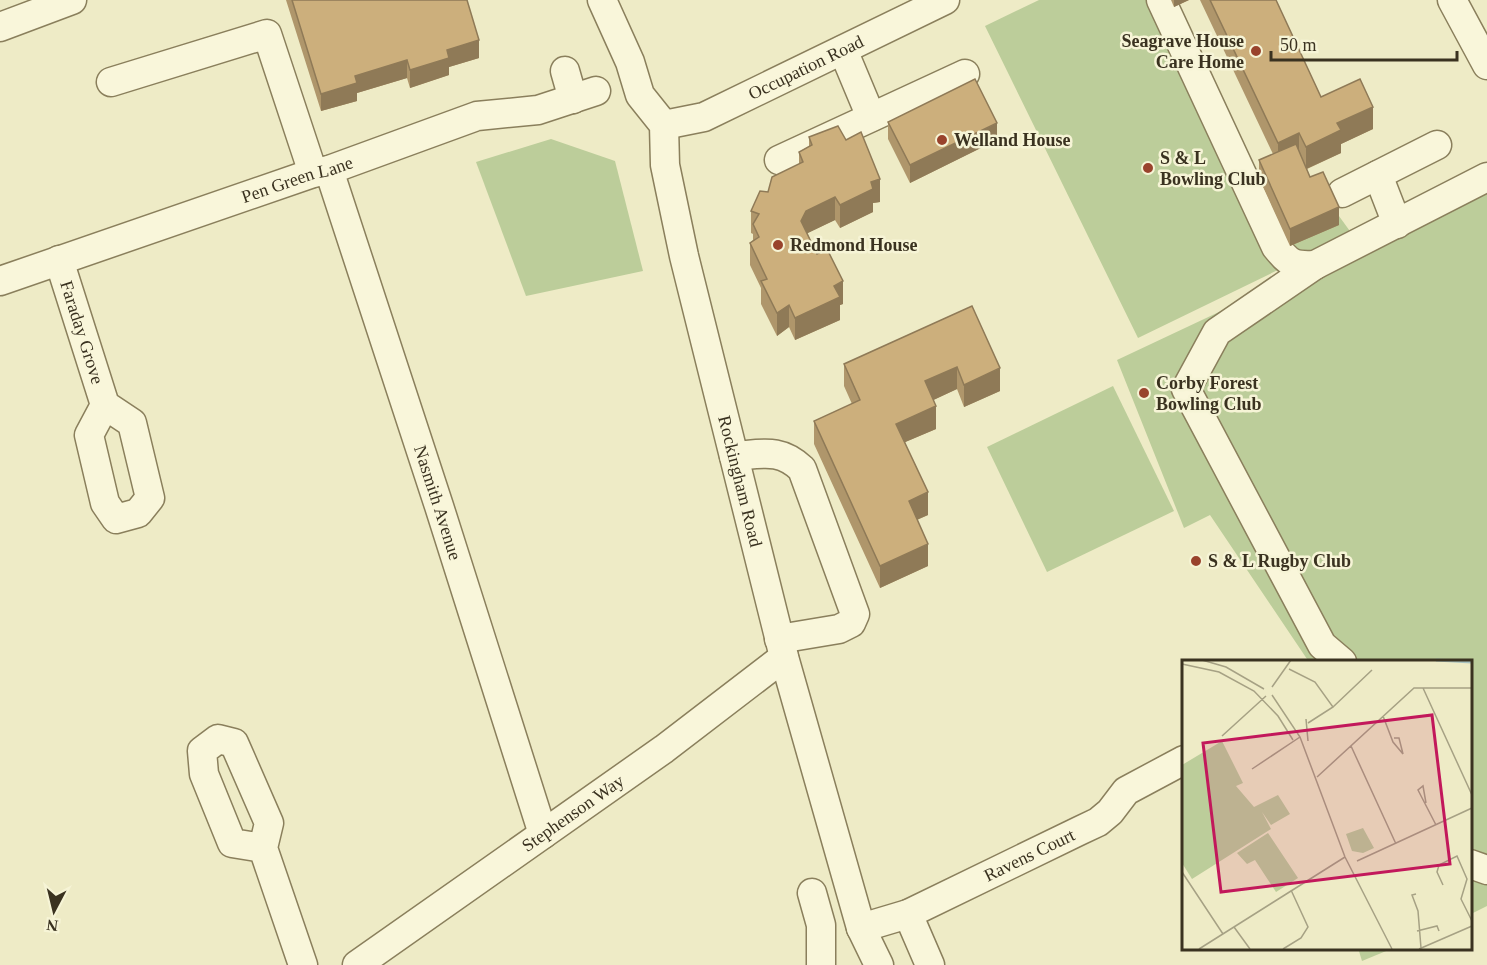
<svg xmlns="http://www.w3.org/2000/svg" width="1487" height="965" viewBox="0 0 1487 965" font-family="'Times New Roman',serif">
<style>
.green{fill:#bccd9a}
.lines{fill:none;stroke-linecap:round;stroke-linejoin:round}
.minor-casing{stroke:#8a7f5c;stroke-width:31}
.minor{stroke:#f9f6da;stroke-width:28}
.wall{fill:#af966b}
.shaded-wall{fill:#8f7a57}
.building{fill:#ccaf7c;stroke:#8f7a57;stroke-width:1.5}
.poi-dot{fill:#99432c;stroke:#f6f4d6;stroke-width:2}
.labels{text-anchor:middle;stroke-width:5;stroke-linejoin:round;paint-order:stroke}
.poi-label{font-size:18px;font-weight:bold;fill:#3a3220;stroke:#f6f4d6;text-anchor:start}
.street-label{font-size:18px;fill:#3a3220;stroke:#f6f4d6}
.inset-river{fill:none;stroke:#a8c2c0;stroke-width:3}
.inset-road{fill:none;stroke:#a6a184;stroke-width:1.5}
.view{fill:#c2185b;fill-opacity:0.15;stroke:#c2185b;stroke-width:3}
.inset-edge{fill:none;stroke:#3a3220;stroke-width:3}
</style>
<rect width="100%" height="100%" fill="#eeebc6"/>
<g class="green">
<polygon points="1039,0 1157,0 1247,177 1297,158 1352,234 1138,338 985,26"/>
<polygon points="551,139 615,161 643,271 526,296 476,162"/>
<polygon points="1487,186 1487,906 1471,914 1470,662 1309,662 1210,515 1184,528 1117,360"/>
<polygon points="1113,386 1174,511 1047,572 987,447"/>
<polygon points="1358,948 1391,948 1391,949 1362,961"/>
</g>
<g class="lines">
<g class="minor-casing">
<g id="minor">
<path id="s1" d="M602,0L630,62L640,95L664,125L665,165L684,256L784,657L861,928L879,965"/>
<path d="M1161,0L1276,247C1290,264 1293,266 1315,265L1487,177"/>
<polyline points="1452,0 1487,65"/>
<polyline points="0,27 72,0"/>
<polyline points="843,50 871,117"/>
<polyline points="565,71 573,99"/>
<polyline points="111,82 267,34 313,173"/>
<path id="s2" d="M664,125L704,117L945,0"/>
<polyline points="779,160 965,74"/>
<path id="s3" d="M329,170L439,506L543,834"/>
<polyline points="1378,175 1397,224"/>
<polyline points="1342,193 1437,145"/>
<path id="s4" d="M59,260L105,405L132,423L150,498L138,513L116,519L105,503L89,435L105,405"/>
<polyline points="1315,265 1217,332 1186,389 1322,645 1342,662"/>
<path id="s5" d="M0,281L313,173L329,170L477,116L538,110L596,91"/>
<path d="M734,456C763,454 780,448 802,469L855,614L851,623L839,629L779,639"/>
<polyline points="263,848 232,843 204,774 202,751 218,739 234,743 269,823 263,848 303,965"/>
<polyline points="1470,864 1487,870"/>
<polyline points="812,893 821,925 821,965"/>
<polyline points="908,914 930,965"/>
<path id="s6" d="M861,928L908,914L1079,831L1098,822L1110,812L1126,791L1184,760"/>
<path id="s7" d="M357,965L664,749L784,657"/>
</g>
</g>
<use href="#minor" class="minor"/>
</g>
<g class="wall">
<polygon points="286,0 467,0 479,58 449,67 449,75 410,88 407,78 357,93 357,101 321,111"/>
<polygon points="1171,0 1189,0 1174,7"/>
<polygon points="1200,0 1276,0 1321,97 1373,129 1341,144 1341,153 1307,169 1310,177 1339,225 1290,246 1259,178 1259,160 1273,154"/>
<polygon points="888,122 997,140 910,183 888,139"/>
<polygon points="809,137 880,202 873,203 873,212 840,228 835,220 807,233 843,304 840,305 840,320 795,340 789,327 777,336 761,304 761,288 750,265 750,243 753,240 753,234 751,233 751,211 768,192 799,164 799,152 809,146"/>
<polygon points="972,306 1000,391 964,407 957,389 933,400 936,429 905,442 928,515 917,520 928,566 880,588 814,444 814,421 852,404 844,386 844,364"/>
</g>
<g class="shaded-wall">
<polygon points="1174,0 1189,0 1174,7"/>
<polygon points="479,40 479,58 449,67 449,75 410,88 410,70 447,50"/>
<polygon points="407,60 407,78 357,93 357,101 321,111 321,94 355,76"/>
<polygon points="1373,107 1373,129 1341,144 1341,153 1306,169 1306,147 1337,123"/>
<polygon points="997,123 997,140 910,183 910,165"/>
<polygon points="1299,133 1299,155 1278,165 1278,143"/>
<polygon points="880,179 880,202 873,203 873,212 840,228 840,205 871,182"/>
<polygon points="835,197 835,220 806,234 801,221 806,211"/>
<polygon points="1339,207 1339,225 1290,246 1290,229"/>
<polygon points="843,281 843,304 840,305 840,320 795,340 795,318 834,286"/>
<polygon points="789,305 789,327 777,336 777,313"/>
<polygon points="957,367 957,389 925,404 925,381"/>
<polygon points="1000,368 1000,391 964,407 964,385"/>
<polygon points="936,406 936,429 896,446 896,424"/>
<polygon points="928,492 928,515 909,523 909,501"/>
<polygon points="928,544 928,566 880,588 880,566"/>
</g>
<g class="building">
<polygon points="292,0 467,0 479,40 447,50 449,58 410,70 407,60 355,76 357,83 321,94"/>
<polygon points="1210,0 1276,0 1321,97 1360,79 1373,107 1337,123 1341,130 1306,147 1299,133 1278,143"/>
<polygon points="975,79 997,123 910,165 888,122"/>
<polygon points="838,126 846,140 861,132 880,179 871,182 873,189 840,205 835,197 806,211 801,221 817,254 827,249 843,281 834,286 840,297 795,318 789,305 777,313 761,281 767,279 750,243 759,237 753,224 759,214 751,211 760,191 768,192 772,177 803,162 799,152 812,145 809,137"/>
<polygon points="1296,144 1310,177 1323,172 1339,207 1290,229 1259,160"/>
<polygon points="972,306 1000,368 964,385 957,367 925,381 936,406 896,424 928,492 909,501 928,544 880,566 814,421 860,400 844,364"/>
</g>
<g class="poi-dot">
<circle cx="1256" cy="51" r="6"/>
<circle cx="942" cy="140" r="6"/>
<circle cx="1148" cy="168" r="6"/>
<circle cx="778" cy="245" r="6"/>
<circle cx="1144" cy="393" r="6"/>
<circle cx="1196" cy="561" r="6"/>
</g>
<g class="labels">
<g class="poi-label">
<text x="1244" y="47" text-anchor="end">Seagrave House<tspan x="1244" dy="21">Care Home</tspan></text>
<text x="954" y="146">Welland House</text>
<text x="1160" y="164">S &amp; L<tspan x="1160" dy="21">Bowling Club</tspan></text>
<text x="790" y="251">Redmond House</text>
<text x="1156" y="389">Corby Forest<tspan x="1156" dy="21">Bowling Club</tspan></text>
<text x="1208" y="567">S &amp; L Rugby Club</text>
</g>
<g class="street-label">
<text dy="6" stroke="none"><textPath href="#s2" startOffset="154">Occupation Road</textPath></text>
<text dy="6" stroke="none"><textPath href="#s5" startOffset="314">Pen Green Lane</textPath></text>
<text dy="6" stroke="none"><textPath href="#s4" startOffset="76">Faraday Grove</textPath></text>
<text dy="6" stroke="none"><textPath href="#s1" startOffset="506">Rockingham Road</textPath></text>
<text dy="6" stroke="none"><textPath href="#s3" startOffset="350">Nasmith Avenue</textPath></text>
<text dy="6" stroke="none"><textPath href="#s7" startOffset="264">Stephenson Way</textPath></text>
<text dy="6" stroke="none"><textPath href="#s6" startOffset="184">Ravens Court</textPath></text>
</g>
</g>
<g transform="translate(1182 660)">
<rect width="290" height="290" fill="#eeebc6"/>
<path d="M40,81L61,123L54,126L72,147L96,135L108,154L89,165L80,152L89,169L10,219L0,203V105ZM181,168L192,188L181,193L170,191L164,174ZM86,173L116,218L94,232L73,200L65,204L55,193Z" fill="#bccd9a"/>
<path class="inset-river" d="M254,0L290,2"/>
<path class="inset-road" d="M20,0L44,7L82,29M0,4L37,12L72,31L96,56L111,80M107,9L133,22L151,47L126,63M90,27L109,0M241,28L290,135M90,35L118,77L163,197L210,289M151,47L190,10M201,56L211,82L221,94L217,78H212M124,59L126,81M40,76L84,36M169,86L214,184M70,109L118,77M135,117L232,28H290M244,143L241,126L236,130L254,165M175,201L290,148M0,212L41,274M261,225L255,212L257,205L275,196L285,219L279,239L290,261M234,234L230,235L236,251L239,288M52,267L68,289M235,271L255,266L257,271M17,289L163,197M101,289L119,278L126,267L109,230M237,289L290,266"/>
<path class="view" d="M250,55L268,204L39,232L21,83Z"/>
<rect width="290" height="290" class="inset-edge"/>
</g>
<g transform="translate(54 911) rotate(187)" stroke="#f6f4d6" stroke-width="4.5" paint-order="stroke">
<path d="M0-4.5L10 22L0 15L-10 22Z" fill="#3a3220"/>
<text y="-9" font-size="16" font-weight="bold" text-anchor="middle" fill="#3a3220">N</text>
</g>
<path d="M1271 51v9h186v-9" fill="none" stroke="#3a3220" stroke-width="3"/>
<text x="1280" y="51" font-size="18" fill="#3a3220" stroke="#f6f4d6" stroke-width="4.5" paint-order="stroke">50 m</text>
</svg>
